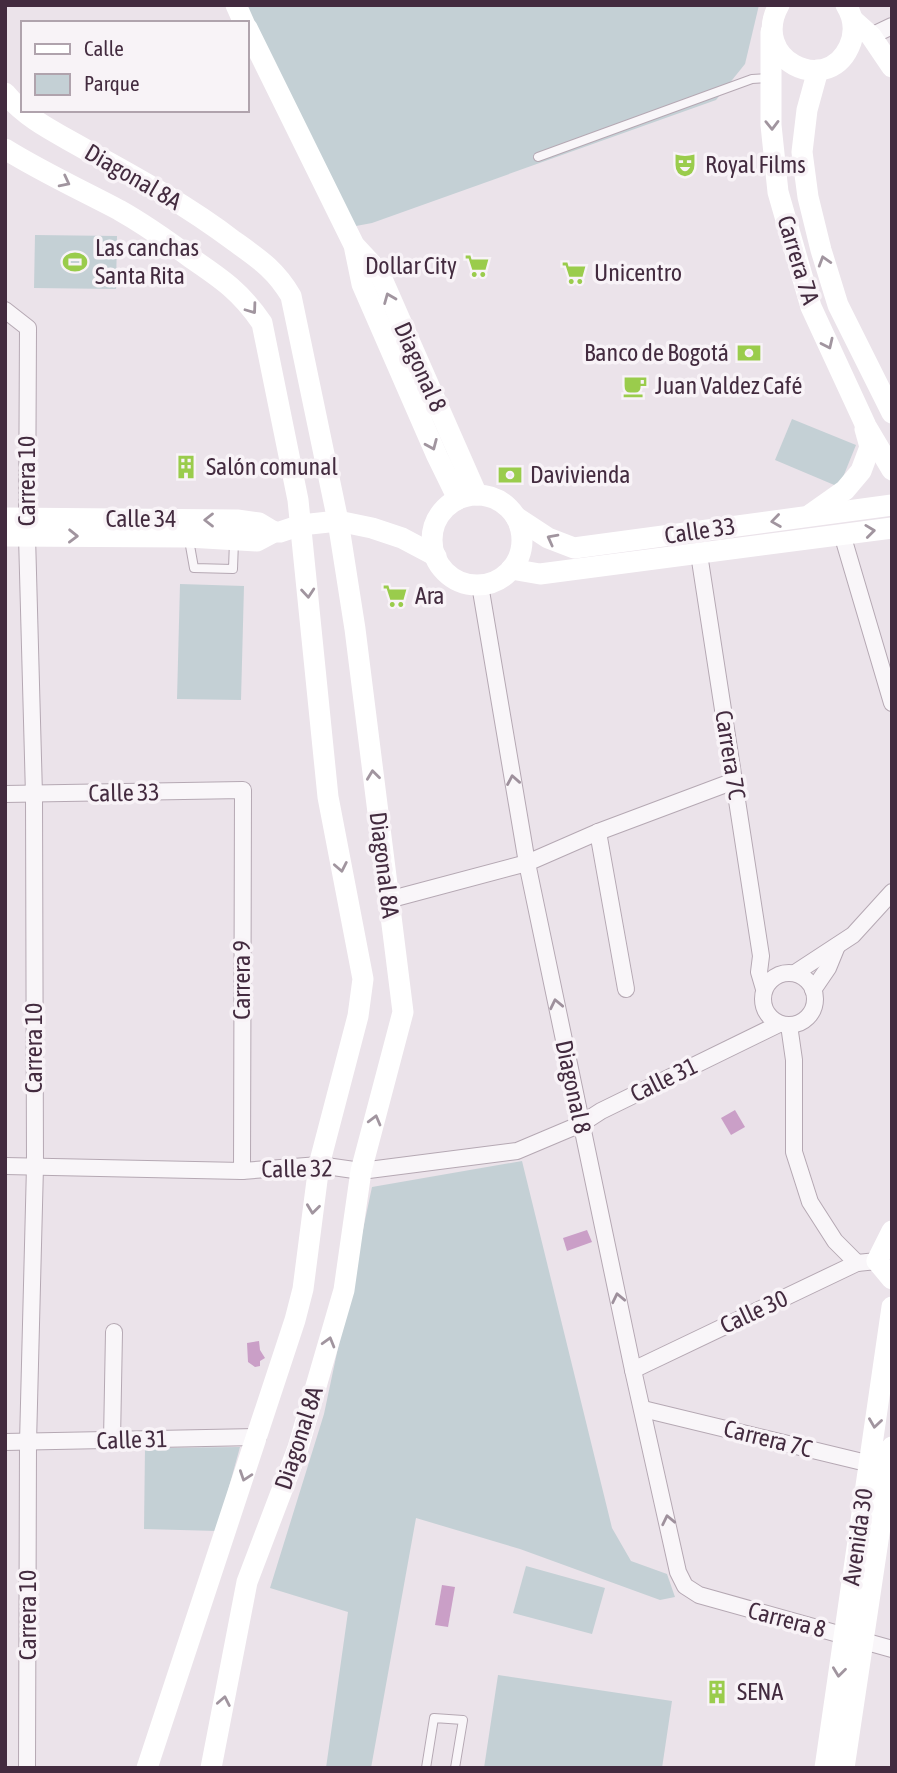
<svg xmlns="http://www.w3.org/2000/svg" width="897" height="1773" viewBox="0 0 897 1773" font-family="'Asap Condensed',sans-serif">
<style>
.green{fill:#c4d0d5}
.water{fill:#ca9fc7}
.lines{fill:none;stroke-linecap:round;stroke-linejoin:round}
.lane-casing{stroke:#b5a8b3;stroke-width:10}
.street-casing{stroke:#b5a8b3;stroke-width:18}
.lane{stroke:#f9f6f9;stroke-width:8}
.street{stroke:#f9f6f9;stroke-width:16}
.secondary{stroke:#fff;stroke-width:21}
.oneway{stroke:#a1959f}
.oneway2{stroke:#9e909c}
.labels{text-anchor:middle;stroke-width:7;stroke-linejoin:round;paint-order:stroke}
.poi-label{font-size:24px;fill:#432b3f;stroke:#f8f3f7;text-anchor:start}
.street-label{font-size:24px;fill:#432b3f;stroke:#f8f3f7}
</style>
<rect width="100%" height="100%" fill="#ebe3ea"/>
<g class="green">
<polygon points="235,5 759,5 745,64 716,100 372,223 340,229"/>
<polygon points="35,235 117,236 116,289 34,288"/>
<polygon points="792,419 856,445 839,487 775,460"/>
<polygon points="180,584 244,586 241,700 177,699"/>
<polygon points="522,1161 612,1528 631,1561 667,1574 675,1597 660,1600 520,1549 416,1518 371,1768 326,1768 348,1612 270,1588 324,1414 372,1187"/>
<polygon points="240,1447 217,1531 144,1529 145,1448"/>
<polygon points="526,1566 605,1588 592,1634 513,1613"/>
<polygon points="498,1675 672,1701 662,1768 484,1768"/>
</g>
<g class="water">
<polygon points="735,1110 745,1127 731,1135 721,1118"/>
<polygon points="587,1230 592,1242 567,1251 563,1238"/>
<polygon points="259,1341 260,1350 265,1358 260,1361 260,1366 255,1367 248,1362 247,1343"/>
<polygon points="442,1585 455,1587 448,1627 435,1625"/>
</g>
<g class="lines">
<g class="lane-casing">
<g id="lane">
<polyline points="538,157 752,79 770,78"/>
<polyline points="189,540 194,568 233,569 234,541"/>
<polyline points="426,1768 434,1718 463,1720 455,1768"/>
</g>
</g>
<g class="street-casing">
<g id="street">
<polyline points="871,36 892,26"/>
<polyline points="5,310 28,328 27,536 34,795 35,1166 28,1443 27,1768"/>
<polyline points="842,534 892,703"/>
<polyline points="699,554 761,956 759,972 764,989"/>
<polyline points="480,585 527,863 633,1370 678,1572 685,1586 699,1595 892,1649"/>
<polyline points="5,794 243,790 242,1171"/>
<polyline points="598,832 626,989"/>
<polyline points="388,900 527,863 598,832 734,781"/>
<polyline points="795,973 853,935 892,892"/>
<circle cx="789" cy="999" r="26"/>
<polyline points="813,990 828,968 837,946"/>
<polyline points="789,1025 794,1060 794,1152 810,1202 835,1241 857,1263"/>
<polyline points="5,1166 242,1171 319,1165 361,1171 517,1151 581,1124 601,1111 779,1024"/>
<polyline points="633,1370 857,1263 877,1261"/>
<polyline points="643,1409 879,1466"/>
<polyline points="112,1440 114,1332"/>
<polyline points="5,1442 258,1437"/>
</g>
</g>
<use href="#lane" class="lane"/>
<use href="#street" class="street"/>
<g class="secondary">
<polyline points="236,5 244,23"/>
<path d="M779,5C749,59 826,97 849,47C856,32 854,18 846,5"/>
<polyline points="853,20 871,36 892,67"/>
<polyline points="247,28 354,245 362,284 437,456 458,499"/>
<polyline points="771,32 771,125 778,192 811,307 866,426 892,470"/>
<polyline points="818,70 807,110 802,152 808,197 821,250 838,305 892,413"/>
<path d="M5,93C27,120 59,134 88,151C139,179 188,206 234,241C259,259 275,269 291,296L338,521L355,629L403,1012L361,1171L344,1290L298,1448L247,1582L211,1768"/>
<path d="M5,149C42,172 81,190 119,210C144,224 168,241 191,258C222,279 241,292 262,323L298,500L328,797L363,979L358,1016L319,1165L303,1289L295,1320L147,1768"/>
<polyline points="356,247 379,272 477,495"/>
<circle cx="477" cy="540" r="45"/>
<polyline points="811,514 845,490 861,471 870,447 865,429"/>
<polyline points="516,517 548,538 574,548 892,505"/>
<polyline points="5,518 237,520 259,523 274,532"/>
<polyline points="5,536 188,537 257,541 274,532 280,532 301,525 338,521 372,528 402,538 436,556"/>
<polyline points="511,569 540,574 892,528"/>
<polyline points="892,1231 877,1261 892,1279"/>
<polyline points="825,1768 892,1307"/>
<polyline points="844,1768 892,1447"/>
</g>
</g>
<defs><path id="oneway-chevron" d="M-2-3.5L2.5 0L-2 3.5" fill="none" stroke-width="1.6" stroke-linecap="round" stroke-linejoin="round" transform="scale(1.75)"/></defs>
<g class="oneway">
<use href="#oneway-chevron" transform="translate(772 125) rotate(89)"/>
<use href="#oneway-chevron" transform="translate(65 182) rotate(27)"/>
<use href="#oneway-chevron" transform="translate(824 261) rotate(-107)"/>
<use href="#oneway-chevron" transform="translate(389 298) rotate(-112)"/>
<use href="#oneway-chevron" transform="translate(252 309) rotate(54)"/>
<use href="#oneway-chevron" transform="translate(828 344) rotate(65)"/>
<use href="#oneway-chevron" transform="translate(432 445) rotate(67)"/>
<use href="#oneway-chevron" transform="translate(209 520) rotate(-180)"/>
<use href="#oneway-chevron" transform="translate(776 521) rotate(172)"/>
<use href="#oneway-chevron" transform="translate(870 531) rotate(-7)"/>
<use href="#oneway-chevron" transform="translate(73 536) rotate(1)"/>
<use href="#oneway-chevron" transform="translate(552 539) rotate(-152)"/>
<use href="#oneway-chevron" transform="translate(308 593) rotate(85)"/>
<use href="#oneway-chevron" transform="translate(373 775) rotate(-97)"/>
<use href="#oneway-chevron" transform="translate(341 867) rotate(79)"/>
<use href="#oneway-chevron" transform="translate(375 1120) rotate(-75)"/>
<use href="#oneway-chevron" transform="translate(313 1209) rotate(97)"/>
<use href="#oneway-chevron" transform="translate(329 1342) rotate(-74)"/>
<use href="#oneway-chevron" transform="translate(875 1423) rotate(98)"/>
<use href="#oneway-chevron" transform="translate(245 1476) rotate(109)"/>
<use href="#oneway-chevron" transform="translate(839 1672) rotate(97)"/>
<use href="#oneway-chevron" transform="translate(224 1701) rotate(-79)"/>
</g>
<g class="oneway2">
<use href="#oneway-chevron" transform="translate(513 780) rotate(-100)"/>
<use href="#oneway-chevron" transform="translate(556 1004) rotate(-102)"/>
<use href="#oneway-chevron" transform="translate(618 1298) rotate(-102)"/>
<use href="#oneway-chevron" transform="translate(668 1520) rotate(-102)"/>
</g>
<defs>
<g id="theatre-bare" transform="scale(1.89)"><path d="M-5-5.5Q0-4 5-5.5V0Q5 5 0 6Q-5 5-5 0ZM-3.3-2.5H-1v1.5H-3.3ZM1-2.5H3.3v1.5H1ZM-2.8 1Q0 5.5 2.8 1Z" fill="#9acc4c" stroke="#f8f3f7" stroke-width="2.5" paint-order="stroke"/></g>
<g id="stadium-bare" transform="scale(1.89)"><path d="M0-5a6.5 5 0 1 0 0 10a6.5 5 0 1 0 0-10ZM-3.5-1.8h7v3.6h-7Z" fill="#9acc4c" stroke="#f8f3f7" stroke-width="2.5" paint-order="stroke"/></g>
<g id="supermarket-bare" transform="scale(1.89)"><path d="M-6-5.5h2.5l.6 2H6L4.5 2H-2.5L-4.4-4H-6ZM-1.5 3.2a1.3 1.3 0 1 0 .1 0ZM3 3.2a1.3 1.3 0 1 0 .1 0Z" fill="#9acc4c" stroke="#f8f3f7" stroke-width="2.5" paint-order="stroke"/></g>
<g id="bank-bare" transform="scale(1.89)"><path d="M-6-4H6V4H-6ZM0-2.3a2.3 2.3 0 1 0 0 4.6a2.3 2.3 0 1 0 0-4.6Z" fill="#9acc4c" stroke="#f8f3f7" stroke-width="2.5" paint-order="stroke"/></g>
<g id="cafe-bare" transform="scale(1.89)"><path d="M-5.5-4.5H6V0H3Q3 3.5 0 3.5H-2.5Q-5.5 3.5-5.5 0ZM3-3.2v2h1.7v-2ZM-6 4.5H4V6H-6Z" fill="#9acc4c" stroke="#f8f3f7" stroke-width="2.5" paint-order="stroke"/></g>
<g id="building-bare" transform="scale(1.89)"><path d="M-4-6H4V6H1V3H-1V6H-4ZM-2.5-4.3h1.7v1.8h-1.7ZM.8-4.3h1.7v1.8H.8ZM-2.5-1h1.7V.8h-1.7ZM.8-1h1.7V.8H.8Z" fill="#9acc4c" stroke="#f8f3f7" stroke-width="2.5" paint-order="stroke"/></g>
</defs>
<g fill-rule="evenodd">
<use href="#theatre-bare" x="685" y="165"/>
<use href="#stadium-bare" x="75" y="262"/>
<use href="#supermarket-bare" x="477" y="266"/>
<use href="#supermarket-bare" x="574" y="273"/>
<use href="#bank-bare" x="749" y="353"/>
<use href="#cafe-bare" x="635" y="386"/>
<use href="#building-bare" x="186" y="467"/>
<use href="#bank-bare" x="510" y="475"/>
<use href="#supermarket-bare" x="395" y="596"/>
<use href="#building-bare" x="717" y="1692"/>
</g>
<g class="labels">
<g class="poi-label">
<text x="705" y="173">Royal Films</text>
<text x="95" y="256">Las canchas<tspan x="95" dy="28">Santa Rita</tspan></text>
<text x="457" y="274" text-anchor="end">Dollar City</text>
<text x="594" y="281">Unicentro</text>
<text x="729" y="361" text-anchor="end">Banco de Bogotá</text>
<text x="655" y="394">Juan Valdez Café</text>
<text x="206" y="475">Salón comunal</text>
<text x="530" y="483">Davivienda</text>
<text x="415" y="604">Ara</text>
<text x="737" y="1700">SENA</text>
</g>
<g class="street-label">
<text transform="translate(133 177) rotate(30)" y="8">Diagonal 8A</text>
<text transform="translate(798 260) rotate(73)" y="8">Carrera 7A</text>
<text transform="translate(420 367) rotate(66)" y="8">Diagonal 8</text>
<text transform="translate(27 481) rotate(-90)" y="8">Carrera 10</text>
<text x="141" y="527">Calle 34</text>
<text transform="translate(700 531) rotate(-8)" y="8">Calle 33</text>
<text transform="translate(730 755) rotate(81)" y="8">Carrera 7C</text>
<text transform="translate(124 793) rotate(-1)" y="8">Calle 33</text>
<text transform="translate(384 865) rotate(83)" y="8">Diagonal 8A</text>
<text transform="translate(242 980) rotate(-90)" y="8">Carrera 9</text>
<text transform="translate(34 1048) rotate(-90)" y="8">Carrera 10</text>
<text transform="translate(664 1080) rotate(-26)" y="8">Calle 31</text>
<text transform="translate(573 1087) rotate(78)" y="8">Diagonal 8</text>
<text transform="translate(297 1169) rotate(-1)" y="8">Calle 32</text>
<text transform="translate(754 1312) rotate(-25)" y="8">Calle 30</text>
<text transform="translate(299 1438) rotate(-72)" y="8">Diagonal 8A</text>
<text transform="translate(768 1439) rotate(14)" y="8">Carrera 7C</text>
<text transform="translate(132 1440) rotate(-2)" y="8">Calle 31</text>
<text transform="translate(858 1537) rotate(-82)" y="8">Avenida 30</text>
<text transform="translate(28 1615) rotate(-90)" y="8">Carrera 10</text>
<text transform="translate(787 1620) rotate(15)" y="8">Carrera 8</text>
</g>
</g>
<rect width="897" height="1773" fill="none" stroke="#432b3f" stroke-width="14"/>
<rect x="21" y="21" width="228" height="91" fill="#f8f3f7" stroke="#b0a3ad" stroke-width="2"/>
<rect x="35" y="44" width="35" height="10" fill="#ffffff" stroke="#b0a3ad" stroke-width="2"/>
<text x="84" y="56" font-size="21" fill="#432b3f">Calle</text>
<rect x="35" y="74" width="35" height="21" fill="#c4d0d5" stroke="#b0a3ad" stroke-width="2"/>
<text x="84" y="91" font-size="21" fill="#432b3f">Parque</text>
</svg>
